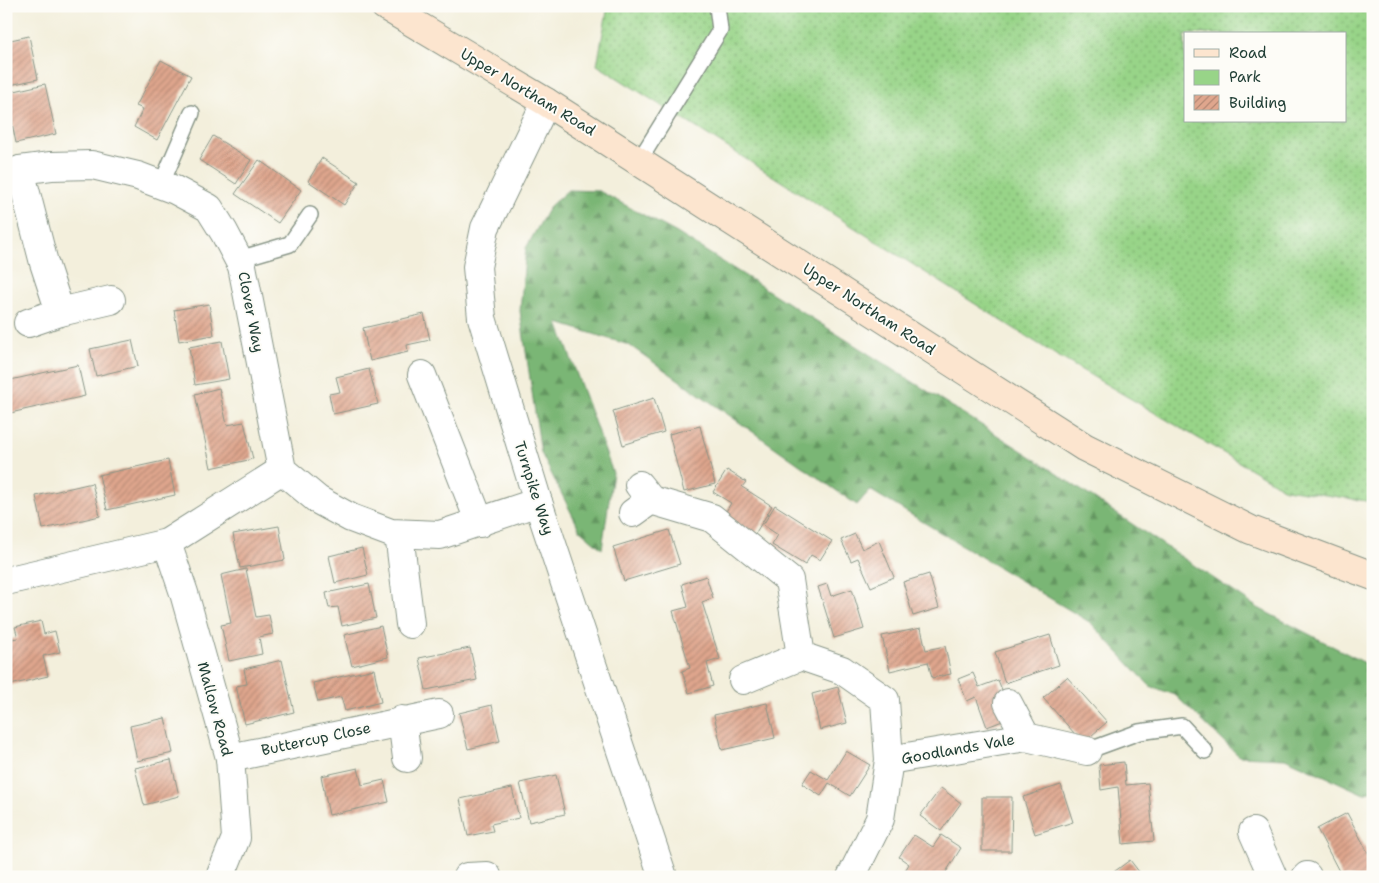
<svg xmlns="http://www.w3.org/2000/svg" width="1379" height="883" viewBox="0 0 1379 883" font-family="'Shantell Sans',sans-serif">
<style>
.green{fill:url(#green-dots);stroke:#5c885e;fill-rule:evenodd}
.forest{fill:url(#forest-firs);stroke:#4c7a54}
.building{fill:url(#building-hatch)}
.lines{fill:none;stroke-linecap:round;stroke-linejoin:round}
.service-casing{stroke:#899688;stroke-width:18}
.minor-casing{stroke:#899688;stroke-width:30}
.tertiary-casing{stroke:#899688;stroke-width:30}
.secondary-casing{stroke:#899688;stroke-width:30}
.service{stroke:#fff;stroke-width:15}
.minor{stroke:#fff;stroke-width:28}
.tertiary{stroke:#fff;stroke-width:28}
.secondary{stroke:#fce5cf;stroke-width:28}
.labels{text-anchor:middle;stroke-width:4;stroke-linejoin:round;paint-order:stroke}
.street-label{font-size:15px;fill:#1f3d34;stroke:#fdfcf7}
</style>
<defs>
<pattern id="green-dots" width="8" height="8" patternUnits="userSpaceOnUse" patternTransform="scale(1.25)"><rect width="8" height="8" fill="#98d488"/><path d="M2 2h.1M6 6h.1" fill="none" stroke="#7bad70" stroke-width="1.8" stroke-linecap="round"/></pattern>
<pattern id="forest-firs" width="22" height="20" patternUnits="userSpaceOnUse" patternTransform="scale(1.25)"><rect width="22" height="20" fill="#7ab674"/><path d="M5 1l3.5 6h-7zM16 11l3.5 6h-7z" fill="#639560"/></pattern>
<pattern id="building-hatch" width="6" height="6" patternUnits="userSpaceOnUse" patternTransform="scale(1.25)"><rect width="6" height="6" fill="#dfa68d"/><path d="M-1 1l2-2M0 6l6-6M5 7l2-2" fill="none" stroke="#b48874"/></pattern>
</defs>
<rect width="100%" height="100%" fill="#fdfcf7"/>
<filter id="ink" filterUnits="userSpaceOnUse"><feTurbulence type="fractalNoise" baseFrequency=".02" numOctaves="2"/><feDisplacementMap in="SourceGraphic" scale="10" xChannelSelector="R" yChannelSelector="G"/><feConvolveMatrix kernelMatrix="1 2 1 2 8 2 1 2 1" color-interpolation-filters="sRGB"/></filter>
<filter id="wash" filterUnits="userSpaceOnUse"><feTurbulence type="fractalNoise" baseFrequency=".0096" numOctaves="4" result="noise"/><feDisplacementMap in="SourceGraphic" scale="20" xChannelSelector="R" yChannelSelector="G"/><feGaussianBlur stdDeviation="1.12" result="paint"/><feColorMatrix in="noise" values="0 0 0 0 0 0 0 0 0 0 0 0 0 0 0 0 0 1.4 0 .05"/><feComposite in="paint" operator="in"/></filter>
<g filter="url(#wash)">
<rect width="100%" height="100%" fill="#f3efdc"/>
<path class="green" d="M608,6H1373V502L1285,489L1056,355L597,65ZM1185,34H1345V121H1185Z"/>
<polygon class="forest" points="568,190 599,191 677,233 1024,452 1258,608 1373,667 1373,790 1364,794 1285,758 1239,756 1175,695 1150,686 1091,623 870,490 857,505 629,345 558,323 613,473 602,549 580,530 541,453 520,311 526,248 550,206"/>
<g id="blocks">
<g class="building">
<polygon points="29,36 38,79 10,85 6,67 6,41"/>
<polygon points="161,60 191,76 157,140 134,127 143,109 136,106"/>
<polygon points="45,84 56,134 16,143 6,93"/>
<polygon points="213,136 251,160 236,184 199,160"/>
<polygon points="322,158 359,182 344,205 308,181"/>
<polygon points="259,160 301,190 278,223 235,194"/>
<polygon points="209,304 214,335 179,341 174,310"/>
<polygon points="424,314 430,340 407,345 408,352 370,361 363,328"/>
<polygon points="132,340 138,366 96,376 90,349"/>
<polygon points="222,341 229,379 195,385 189,347"/>
<polygon points="78,365 85,396 6,414 6,381"/>
<polygon points="369,369 378,404 333,414 329,394 340,392 336,377"/>
<polygon points="219,388 227,425 244,422 253,459 211,468 195,394"/>
<polygon points="654,398 664,432 623,445 613,411"/>
<polygon points="700,426 715,484 684,492 669,434"/>
<polygon points="168,460 175,495 107,510 99,475"/>
<polygon points="727,470 746,482 742,487 772,506 755,534 724,515 731,503 713,492"/>
<polygon points="92,483 100,516 43,529 36,496"/>
<polygon points="775,505 832,541 820,560 811,555 805,565 772,545 778,535 763,525"/>
<polygon points="279,526 285,560 240,568 233,534"/>
<polygon points="669,530 680,564 624,581 613,547"/>
<polygon points="855,534 862,549 879,541 894,577 871,587 858,558 851,561 841,540"/>
<polygon points="362,548 368,575 335,583 329,556"/>
<polygon points="246,569 256,617 269,615 273,634 259,637 262,654 229,661 221,625 231,623 221,575"/>
<polygon points="929,574 939,608 913,616 903,582"/>
<polygon points="706,576 713,598 702,602 720,659 707,663 713,686 689,693 682,671 690,668 673,611 688,607 682,584"/>
<polygon points="369,584 376,618 342,626 338,607 329,608 326,593"/>
<polygon points="827,584 831,596 852,589 864,629 834,638 818,587"/>
<polygon points="41,621 44,634 55,631 60,652 43,656 48,676 6,686 6,640 18,638 15,627"/>
<polygon points="381,626 388,657 352,666 344,635"/>
<polygon points="921,628 926,650 945,646 951,674 932,678 928,662 890,671 882,636"/>
<polygon points="1050,635 1059,665 1005,683 995,652"/>
<polygon points="470,648 477,680 426,690 419,658"/>
<polygon points="282,660 294,712 245,724 236,686 247,684 244,669"/>
<polygon points="374,669 381,702 345,711 341,697 318,702 313,683"/>
<polygon points="973,673 979,687 998,680 1013,717 987,727 976,697 967,701 958,679"/>
<polygon points="1067,677 1107,722 1083,743 1043,698"/>
<polygon points="838,687 847,723 820,730 812,694"/>
<polygon points="767,703 775,738 722,750 714,715"/>
<polygon points="492,705 500,741 468,749 459,713"/>
<polygon points="165,718 173,753 137,761 130,726"/>
<polygon points="846,751 870,765 850,796 829,783 821,796 802,784 811,770 828,780"/>
<polygon points="171,760 179,796 144,805 135,768"/>
<polygon points="1124,762 1126,785 1148,783 1154,841 1123,844 1118,787 1101,790 1099,765"/>
<polygon points="358,768 362,785 384,780 389,802 329,815 321,776"/>
<polygon points="556,775 565,814 529,822 520,783"/>
<polygon points="1061,785 1073,822 1035,834 1023,797"/>
<polygon points="512,788 519,818 491,824 493,831 468,836 460,799"/>
<polygon points="941,788 961,803 941,831 920,816"/>
<polygon points="982,797 1012,797 1011,851 982,851"/>
<polygon points="1347,813 1373,862 1373,877 1342,877 1317,829"/>
<polygon points="914,835 933,847 941,835 961,848 943,877 908,877 903,874 909,864 899,857"/>
<polygon points="1130,860 1143,877 1107,877"/>
</g>
</g>
</g>
<g filter="url(#ink)">
<use href="#blocks" fill-opacity="0" stroke="#899688" stroke-width="1"/>
<g class="lines">
<g class="service-casing">
<g id="service">
<polyline points="639,161 720,30 717,6"/>
<polyline points="161,185 192,113"/>
<polyline points="239,259 290,244 310,215"/>
<polyline points="1087,751 1139,732 1182,726 1205,751"/>
</g>
</g>
<g class="minor-casing">
<g id="minor">
<polyline points="20,170 44,263 60,312"/>
<polyline points="6,176 20,170 51,166 92,165 138,176 175,190 209,208 224,232 242,266 282,470 318,500 351,518 391,533 440,535 538,502"/>
<polyline points="28,323 60,312 111,300"/>
<polyline points="422,375 480,523"/>
<polyline points="639,485 651,500 712,518 789,580 801,656"/>
<polyline points="633,513 651,500"/>
<polyline points="399,534 410,624"/>
<polyline points="167,543 184,593 230,758 236,838 220,877"/>
<polyline points="6,581 167,543 282,470"/>
<polyline points="743,680 801,656 842,670 885,700 889,760 880,819 851,877"/>
<polyline points="1008,703 1026,737"/>
<polyline points="402,720 407,758"/>
<polyline points="230,758 439,714"/>
<polyline points="889,760 1026,737 1087,751"/>
<polyline points="1253,832 1273,877"/>
<polyline points="467,877 487,876"/>
<polyline points="1306,877 1307,876"/>
</g>
</g>
<g class="tertiary-casing">
<polyline id="tertiary" points="546,102 485,228 477,267 482,318 538,502 663,877"/>
</g>
<g class="secondary-casing">
<polyline id="secondary" points="385,6 546,102 1084,447 1251,530 1373,576"/>
</g>
<use href="#service" class="service"/>
<use href="#minor" class="minor"/>
<use href="#tertiary" class="tertiary"/>
<use href="#secondary" class="secondary"/>
</g>
</g>
<g class="labels">
<g class="street-label">
<text transform="translate(528 92) rotate(31)" y="5">Upper Northam Road</text>
<text transform="translate(869 309) rotate(33)" y="5">Upper Northam Road</text>
<text transform="translate(251 312) rotate(79)" y="5">Clover Way</text>
<text transform="translate(534 488) rotate(72)" y="5">Turnpike Way</text>
<text transform="translate(215 709) rotate(75)" y="5">Mallow Road</text>
<text transform="translate(316 739) rotate(-12)" y="5">Buttercup Close</text>
<text transform="translate(958 749) rotate(-10)" y="5">Goodlands Vale</text>
</g>
</g>
<rect width="1379" height="883" fill="none" stroke="#fdfcf7" stroke-width="25"/>
<rect x="1184" y="32" width="162" height="90" fill="#fdfcf7" stroke="#a4b0a9"/>
<rect x="1194" y="49" width="25" height="8" fill="#fce5cf" stroke="#a4b0a9"/>
<text x="1229" y="58" font-size="15" fill="#1f3d34">Road</text>
<rect x="1194" y="70" width="25" height="15" fill="#98d488" stroke="#a4b0a9"/>
<text x="1229" y="82" font-size="15" fill="#1f3d34">Park</text>
<rect x="1194" y="95" width="25" height="15" fill="url(#building-hatch)" stroke="#a4b0a9"/>
<text x="1229" y="108" font-size="15" fill="#1f3d34">Building</text>
</svg>
